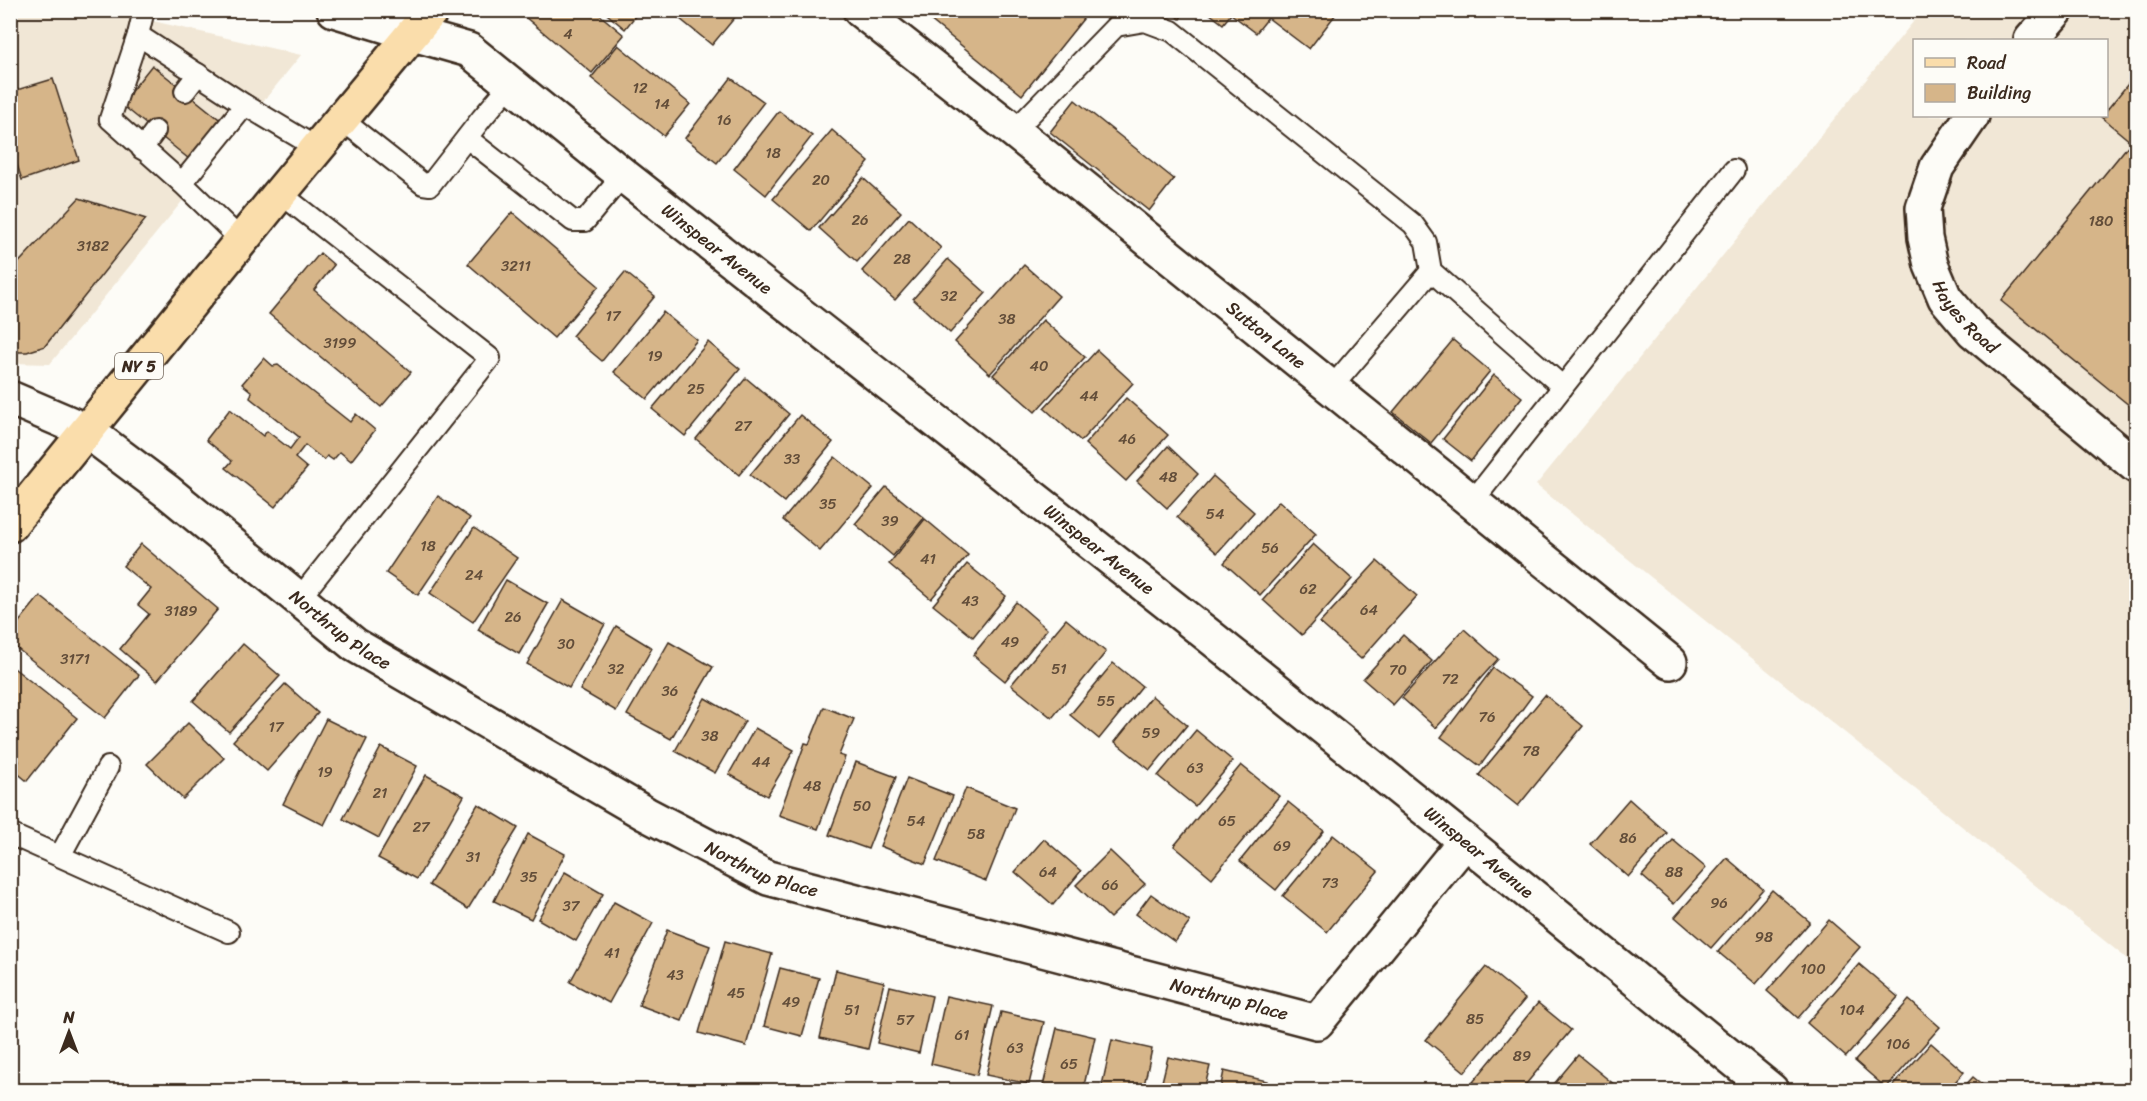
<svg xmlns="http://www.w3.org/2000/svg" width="2147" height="1101" viewBox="0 0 2147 1101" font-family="Sriracha,sans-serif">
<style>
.built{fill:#f1e7d6;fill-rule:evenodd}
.building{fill:#d6b589;stroke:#3b2a1e;stroke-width:1.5}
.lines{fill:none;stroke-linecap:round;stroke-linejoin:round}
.service-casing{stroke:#3b2a1e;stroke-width:24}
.minor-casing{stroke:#3b2a1e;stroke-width:38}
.tertiary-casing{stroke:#3b2a1e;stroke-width:38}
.primary-casing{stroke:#3b2a1e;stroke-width:38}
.service{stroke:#fdfcf7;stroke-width:20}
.minor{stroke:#fdfcf7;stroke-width:33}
.tertiary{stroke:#fdfcf7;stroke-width:33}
.primary{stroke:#faddab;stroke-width:33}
.labels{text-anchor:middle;stroke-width:6;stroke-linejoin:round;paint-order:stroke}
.number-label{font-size:15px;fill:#624d39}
.shield{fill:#fdfcf7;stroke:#75695f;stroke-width:1.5}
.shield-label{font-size:16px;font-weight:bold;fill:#3b2a1e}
.street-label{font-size:18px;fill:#3b2a1e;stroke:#fdfcf7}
</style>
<rect width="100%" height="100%" fill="#fdfcf7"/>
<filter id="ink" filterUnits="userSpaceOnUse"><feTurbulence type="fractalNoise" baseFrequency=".0167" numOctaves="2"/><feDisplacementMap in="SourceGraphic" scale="12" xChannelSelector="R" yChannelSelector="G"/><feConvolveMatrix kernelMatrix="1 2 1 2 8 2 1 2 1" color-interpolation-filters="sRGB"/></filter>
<g filter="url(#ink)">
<g class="built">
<polygon points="11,11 109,11 301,55 50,364 11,363"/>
<path d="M1922,11H2136V966L1536,485ZM1914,40H2106V116H1914Z"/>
</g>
<g class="building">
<polygon points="521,10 594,10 624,35 592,73 519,12"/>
<polygon points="602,10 640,10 625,29"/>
<polygon points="669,10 741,10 712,45"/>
<polygon points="918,10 1073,10 1083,19 1022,95"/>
<polygon points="1168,10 1186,10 1180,19"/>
<polygon points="1205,10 1339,10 1309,49 1268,18 1256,33 1231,14 1223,24"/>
<polygon points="618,45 690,104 664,136 591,78"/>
<polygon points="152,65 224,123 194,163 121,104"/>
<polygon points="2136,74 2136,398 2130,406 2001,301 2131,142 2101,117 2106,116 2106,111"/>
<polygon points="731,78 764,102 717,163 685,138"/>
<polygon points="53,79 79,160 22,180 10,143 10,92"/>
<polygon points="1075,100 1174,179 1149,211 1050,132"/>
<polygon points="779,111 812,136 766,195 734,169"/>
<polygon points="832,130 869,162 811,231 773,199"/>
<polygon points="863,178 901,212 857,262 819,228"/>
<polygon points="79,198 146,219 45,346 27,352 10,352 10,272"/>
<polygon points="512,212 599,286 554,338 468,264"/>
<polygon points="909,218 941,248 895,300 862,271"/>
<polygon points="320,253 334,265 314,290 411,372 381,407 269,314"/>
<polygon points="948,259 986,293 950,333 913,299"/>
<polygon points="1024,265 1059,296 990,374 955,342"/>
<polygon points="625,272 655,296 602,361 572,336"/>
<polygon points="663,312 697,340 647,399 614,372"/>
<polygon points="1043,320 1085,357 1035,412 993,375"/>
<polygon points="1453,340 1490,371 1431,443 1393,412"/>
<polygon points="708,342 740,369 685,436 652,409"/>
<polygon points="1097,350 1133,383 1081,441 1044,408"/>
<polygon points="264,358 273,366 278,365 350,422 356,414 375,430 351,461 340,452 333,460 327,456 324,460 305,445 295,458 307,468 275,507 226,468 232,461 206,440 230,409 263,436 267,431 290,449 299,437 250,398 252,392 242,384"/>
<polygon points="1494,375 1522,397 1471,461 1443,439"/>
<polygon points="746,378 789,414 739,475 696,439"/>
<polygon points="1126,398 1168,435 1126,481 1085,444"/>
<polygon points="800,415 833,442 784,502 750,475"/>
<polygon points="1168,446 1198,474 1167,508 1137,481"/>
<polygon points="835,457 873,488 820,551 783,520"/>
<polygon points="1213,476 1254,512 1217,553 1177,517"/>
<polygon points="886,487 924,518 893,556 855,524"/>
<polygon points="438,496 470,518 418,595 386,573"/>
<polygon points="1279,501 1316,534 1260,595 1224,563"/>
<polygon points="925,519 968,555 931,599 889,564"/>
<polygon points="474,528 517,558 473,622 430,593"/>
<polygon points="141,544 218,609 157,681 120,649 149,614 138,605 151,589 123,566"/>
<polygon points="1313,544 1352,579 1302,635 1263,600"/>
<polygon points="1377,561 1417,596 1361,659 1320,623"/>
<polygon points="967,564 1006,596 973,637 933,605"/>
<polygon points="506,580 548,604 519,654 478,630"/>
<polygon points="40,596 139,675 105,718 10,643 10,633"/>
<polygon points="563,600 605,624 569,688 527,664"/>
<polygon points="1016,602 1047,629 1005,681 973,655"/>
<polygon points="1066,619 1106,652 1052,718 1011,685"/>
<polygon points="616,626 652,648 616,711 580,690"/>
<polygon points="1464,629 1498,659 1436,728 1402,698"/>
<polygon points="1403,635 1432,661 1393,705 1363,679"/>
<polygon points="669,642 713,667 671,739 627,715"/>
<polygon points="243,644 280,676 229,732 193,701"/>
<polygon points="1113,663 1142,686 1099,739 1070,715"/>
<polygon points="10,665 77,718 27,781 15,771 19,761 10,755"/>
<polygon points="1493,668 1532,696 1480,766 1441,737"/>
<polygon points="285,684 318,713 267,771 233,741"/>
<polygon points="1545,695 1583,726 1518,806 1479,775"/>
<polygon points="1152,696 1187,725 1150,770 1115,742"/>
<polygon points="705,698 745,721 715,773 675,751"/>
<polygon points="824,707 854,719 839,755 845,757 818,829 779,815 805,743 809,744"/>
<polygon points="326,719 367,739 324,825 283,804"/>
<polygon points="188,723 224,758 183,799 147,764"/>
<polygon points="755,728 794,750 767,796 729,774"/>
<polygon points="1196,730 1233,761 1195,806 1158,776"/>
<polygon points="381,747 417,766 379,838 343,819"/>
<polygon points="856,762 896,777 868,849 829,835"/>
<polygon points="1241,765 1279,796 1212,878 1174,846"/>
<polygon points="426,775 464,796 417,879 378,858"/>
<polygon points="907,778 953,796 925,864 880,846"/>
<polygon points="966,788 1015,808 986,881 936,861"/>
<polygon points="1629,799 1667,833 1628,877 1590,844"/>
<polygon points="1288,802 1324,831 1276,890 1240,861"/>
<polygon points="478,804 518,828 468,909 429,885"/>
<polygon points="528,834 565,854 531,919 494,901"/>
<polygon points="1333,835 1378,871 1327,932 1283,896"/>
<polygon points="1044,839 1081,871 1053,905 1015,872"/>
<polygon points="1673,840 1706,868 1674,904 1642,876"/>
<polygon points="1110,851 1145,884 1110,918 1076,885"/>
<polygon points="1727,858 1763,889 1711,948 1675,917"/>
<polygon points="565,872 603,894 576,941 538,919"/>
<polygon points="1772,890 1810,922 1756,984 1718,952"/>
<polygon points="1151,894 1190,922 1175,942 1136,914"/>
<polygon points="614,902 653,923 609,1003 570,982"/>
<polygon points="1829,920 1860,947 1798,1018 1767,991"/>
<polygon points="667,930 710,946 682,1021 639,1005"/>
<polygon points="725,941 772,954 746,1046 699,1033"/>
<polygon points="1859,964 1898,997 1846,1057 1807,1023"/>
<polygon points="1486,967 1525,999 1465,1072 1426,1040"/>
<polygon points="780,968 819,978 802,1036 764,1026"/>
<polygon points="836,970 884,982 868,1049 820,1038"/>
<polygon points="890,986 932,996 919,1053 877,1043"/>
<polygon points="946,996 993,1006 977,1075 931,1064"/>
<polygon points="1909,1000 1940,1027 1886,1088 1855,1061"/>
<polygon points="1538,1003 1571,1030 1521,1090 1484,1090 1473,1082"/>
<polygon points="1001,1012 1044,1022 1029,1084 986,1075"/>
<polygon points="1057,1028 1095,1037 1083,1090 1042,1090"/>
<polygon points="1112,1040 1152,1049 1143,1090 1101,1090"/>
<polygon points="1931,1043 1964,1072 1948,1090 1889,1090"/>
<polygon points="1578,1055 1621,1090 1549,1090"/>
<polygon points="1168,1057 1210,1066 1204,1090 1160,1090"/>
<polygon points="1224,1071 1267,1081 1265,1090 1220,1090"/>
<polygon points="1973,1077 1989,1090 1961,1090"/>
</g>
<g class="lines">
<g class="service-casing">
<g id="service">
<polyline points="144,10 138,35 110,119 182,183 242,241"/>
<polyline points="138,35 245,105 317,148"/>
<polyline points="185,91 198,74"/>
<polyline points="341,119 423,184 430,185 482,118 510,85"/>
<polyline points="1014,131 1116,26 1145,21 1172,31 1413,224 1426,242 1431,271 1563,387"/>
<polyline points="467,138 573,221 585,221 623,175"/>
<polyline points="142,149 155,131"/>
<polyline points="182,183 245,105"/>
<polyline points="280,193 490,358 299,599"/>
<polyline points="1331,388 1431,271"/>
<polyline points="1473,501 1734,170"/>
<polyline points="10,834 229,932"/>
<polyline points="60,856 108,767"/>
</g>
</g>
<g class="minor-casing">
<g id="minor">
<polyline points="334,10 413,34"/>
<path id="s1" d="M860,10L1014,131L1670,662"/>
<polyline points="2031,40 2057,10"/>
<path id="s2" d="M1972,116L1937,167L1923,208L1925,238L1931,265L1945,298L1973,331L2136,466"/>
<path id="s3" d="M10,398L87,431L168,492L355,645L646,814L768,878L1317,1022L1465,841"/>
</g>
</g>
<g class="tertiary-casing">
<g id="tertiary">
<path id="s4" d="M413,34L469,50L623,175L1208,635L1465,841L1771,1090"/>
</g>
</g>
<g class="primary-casing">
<polyline id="primary" points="10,525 280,193 432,10"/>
</g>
<use href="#service" class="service"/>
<use href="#minor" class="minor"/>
<use href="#tertiary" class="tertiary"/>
<use href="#primary" class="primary"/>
</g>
</g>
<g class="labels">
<g class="number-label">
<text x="568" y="39">4</text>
<text x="640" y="93">12</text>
<text x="662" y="109">14</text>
<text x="724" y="125">16</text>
<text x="773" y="158">18</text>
<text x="821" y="185">20</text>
<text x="860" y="225">26</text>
<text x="2101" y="226">180</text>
<text x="93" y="251">3182</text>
<text x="902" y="264">28</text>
<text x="516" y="271">3211</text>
<text x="949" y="301">32</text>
<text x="613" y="321">17</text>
<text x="1007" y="324">38</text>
<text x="340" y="348">3199</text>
<text x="655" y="361">19</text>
<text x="1039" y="371">40</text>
<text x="696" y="394">25</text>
<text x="1089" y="401">44</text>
<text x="743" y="431">27</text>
<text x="1127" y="444">46</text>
<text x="792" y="464">33</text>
<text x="1168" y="482">48</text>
<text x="828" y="509">35</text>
<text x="1215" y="519">54</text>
<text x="890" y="526">39</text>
<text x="428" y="551">18</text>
<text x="1270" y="553">56</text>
<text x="928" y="564">41</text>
<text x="474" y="580">24</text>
<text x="1308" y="594">62</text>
<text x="970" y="606">43</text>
<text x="1369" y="615">64</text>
<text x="181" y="616">3189</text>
<text x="513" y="622">26</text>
<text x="1010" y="647">49</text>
<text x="566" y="649">30</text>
<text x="75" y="664">3171</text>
<text x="616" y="674">32</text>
<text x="1059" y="674">51</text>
<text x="1398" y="675">70</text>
<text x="1450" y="684">72</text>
<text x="670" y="696">36</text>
<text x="1106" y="706">55</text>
<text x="1487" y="722">76</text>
<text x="276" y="732">17</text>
<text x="1151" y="738">59</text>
<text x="710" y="741">38</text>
<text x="1531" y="756">78</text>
<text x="761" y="767">44</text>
<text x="1195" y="773">63</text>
<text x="325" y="777">19</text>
<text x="812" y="791">48</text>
<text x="380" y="798">21</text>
<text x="862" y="811">50</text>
<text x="916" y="826">54</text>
<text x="1227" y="826">65</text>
<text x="421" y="832">27</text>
<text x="976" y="839">58</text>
<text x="1628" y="843">86</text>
<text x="1282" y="851">69</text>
<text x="473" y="862">31</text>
<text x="1048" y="877">64</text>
<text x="1674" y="877">88</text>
<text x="529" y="882">35</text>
<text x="1330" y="888">73</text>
<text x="1110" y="890">66</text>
<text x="1719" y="908">96</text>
<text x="571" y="911">37</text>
<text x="1764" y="942">98</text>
<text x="612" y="958">41</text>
<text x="1813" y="974">100</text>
<text x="675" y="980">43</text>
<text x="736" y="998">45</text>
<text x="791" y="1007">49</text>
<text x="852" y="1015">51</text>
<text x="1852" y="1015">104</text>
<text x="1475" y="1024">85</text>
<text x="905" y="1025">57</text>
<text x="962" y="1040">61</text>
<text x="1898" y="1049">106</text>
<text x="1015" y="1053">63</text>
<text x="1522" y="1061">89</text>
<text x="1069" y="1069">65</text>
</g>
<rect class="shield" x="115" y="353" width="48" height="26" rx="4.5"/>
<g class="shield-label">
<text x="139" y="372">NY 5</text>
</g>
<g class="street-label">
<text dy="6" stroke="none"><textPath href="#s4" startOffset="376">Winspear Avenue</textPath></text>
<text dy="6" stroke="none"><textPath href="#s2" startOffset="226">Hayes Road</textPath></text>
<text dy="6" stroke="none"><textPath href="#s1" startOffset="520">Sutton Lane</textPath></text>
<text dy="6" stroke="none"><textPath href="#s4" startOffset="862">Winspear Avenue</textPath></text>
<text dy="6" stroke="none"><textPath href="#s3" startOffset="406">Northrup Place</textPath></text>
<text dy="6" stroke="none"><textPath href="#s4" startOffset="1348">Winspear Avenue</textPath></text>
<text dy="6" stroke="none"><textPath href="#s3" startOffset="892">Northrup Place</textPath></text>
<text dy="6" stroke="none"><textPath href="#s3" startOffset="1378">Northrup Place</textPath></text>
</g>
</g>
<rect width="2147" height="1101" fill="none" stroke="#fdfcf7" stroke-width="36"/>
<rect x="18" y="18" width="2111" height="1065" fill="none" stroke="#3b2a1e" stroke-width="2" filter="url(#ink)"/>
<rect x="1913" y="39" width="195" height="78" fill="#fdfcf7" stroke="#afa8a0" stroke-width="1.5"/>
<rect x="1925" y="58" width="30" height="9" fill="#faddab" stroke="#afa8a0" stroke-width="1.5"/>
<text x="1967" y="69" font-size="18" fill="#3b2a1e">Road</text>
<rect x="1925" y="84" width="30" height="18" fill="#d6b589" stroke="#afa8a0" stroke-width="1.5"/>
<text x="1967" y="99" font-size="18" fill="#3b2a1e">Building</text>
<g transform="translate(69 1032)" stroke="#fdfcf7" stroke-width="4.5" paint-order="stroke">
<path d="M0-4.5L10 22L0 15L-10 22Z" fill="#3b2a1e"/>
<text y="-9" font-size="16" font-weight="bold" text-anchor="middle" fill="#3b2a1e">N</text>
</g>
</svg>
